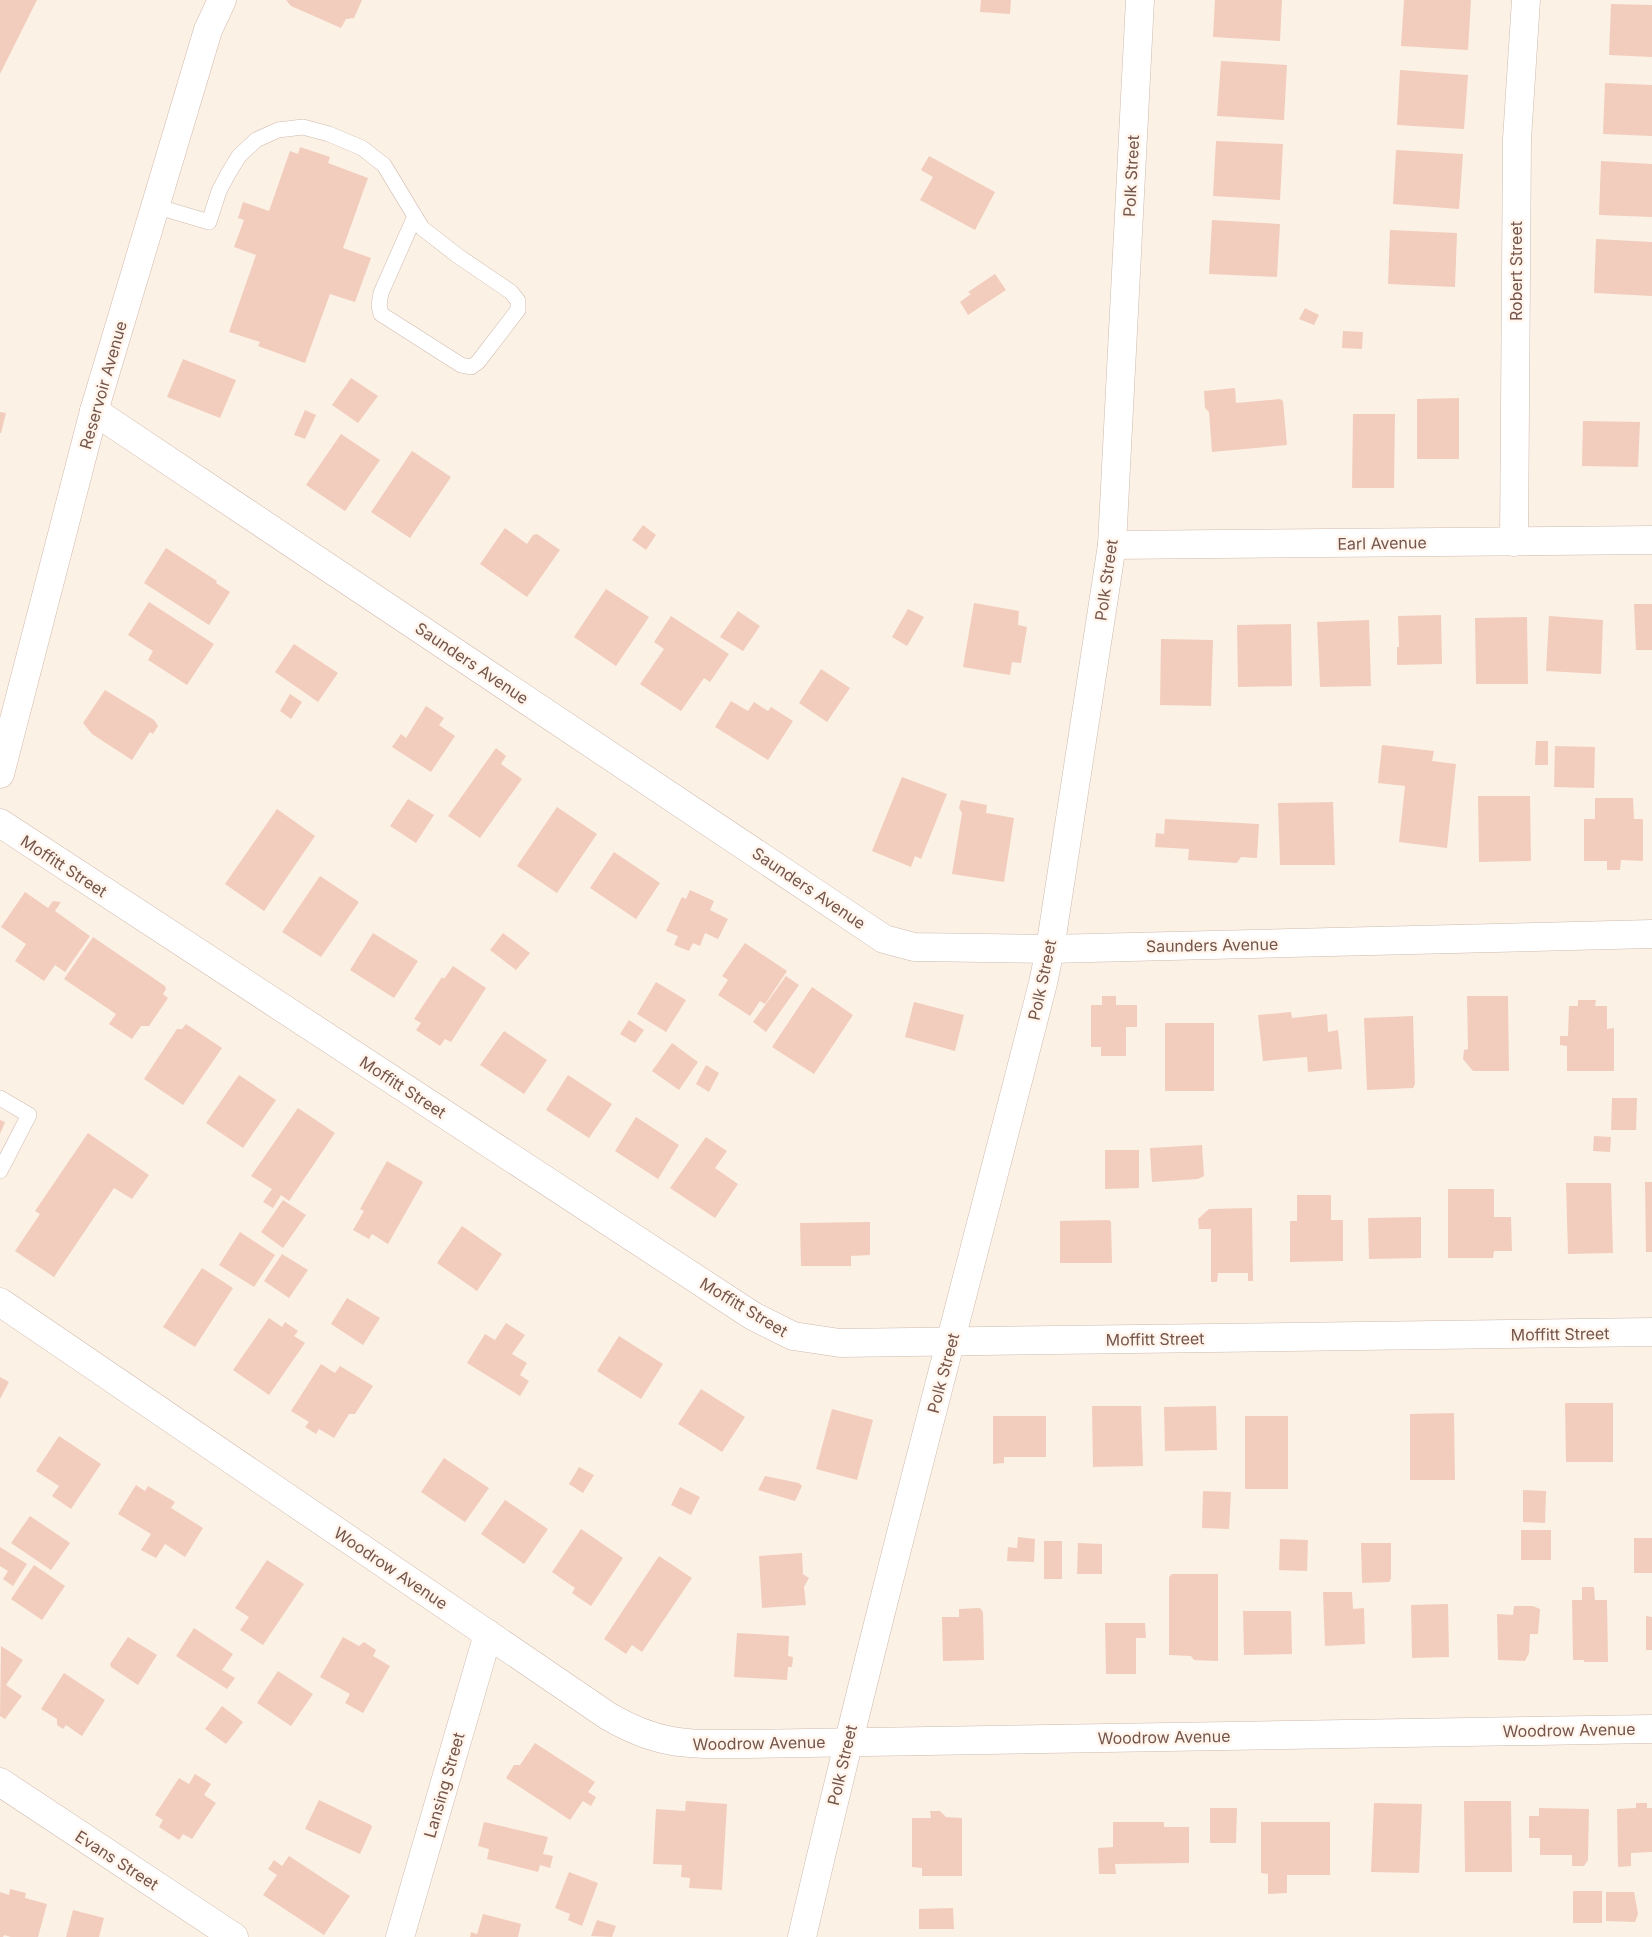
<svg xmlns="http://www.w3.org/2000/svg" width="1652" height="1937" viewBox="0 0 1652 1937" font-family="Inter,sans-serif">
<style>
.building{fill:#f2cdbd}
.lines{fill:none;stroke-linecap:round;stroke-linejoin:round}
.lane-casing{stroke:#d0baae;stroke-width:16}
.street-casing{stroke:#d0baae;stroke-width:29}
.secondary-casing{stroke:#d3b9ac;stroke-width:29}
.lane{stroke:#fff;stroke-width:15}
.street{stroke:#fff;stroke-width:28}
.secondary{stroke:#fff;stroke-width:28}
.labels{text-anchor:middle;stroke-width:5;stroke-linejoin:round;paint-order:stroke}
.street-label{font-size:16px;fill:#75554a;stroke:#fff5ec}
</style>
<rect width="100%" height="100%" fill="#fcf1e5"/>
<g class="building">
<polygon points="0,0 37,0 0,74"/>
<polygon points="286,0 362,0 354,18 346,19 341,28 291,6"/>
<polygon points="981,0 1011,0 1010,14 980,12"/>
<polygon points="1215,0 1282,0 1280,41 1213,37"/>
<polygon points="1404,0 1471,0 1468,50 1401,46"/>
<polygon points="1611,4 1652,5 1652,57 1609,55"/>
<polygon points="1221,61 1287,65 1284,120 1217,116"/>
<polygon points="1400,70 1468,75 1464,129 1397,125"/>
<polygon points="1605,83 1652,85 1652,136 1603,134"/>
<polygon points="1216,141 1283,144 1280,200 1213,196"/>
<polygon points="300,147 330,157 328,163 368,178 343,248 371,258 355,302 330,294 305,363 258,346 260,342 229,332 256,255 234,247 244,220 238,218 243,202 269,211 290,151 298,154"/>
<polygon points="1396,150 1463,154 1459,209 1393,204"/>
<polygon points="929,156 995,192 975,230 920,200 933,177 921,170"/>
<polygon points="1601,161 1652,164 1652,217 1599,215"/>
<polygon points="1212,220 1280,224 1277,277 1209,274"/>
<polygon points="1390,230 1457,233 1455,287 1388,284"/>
<polygon points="1596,239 1652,242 1652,296 1594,293"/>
<polygon points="995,274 1006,290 968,315 960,302 971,294 968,292"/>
<polygon points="1305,308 1319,315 1314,325 1299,319"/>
<polygon points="1343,331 1363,332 1362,349 1342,348"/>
<polygon points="183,359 236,380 220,418 167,397"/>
<polygon points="351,378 378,396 358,423 332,405"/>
<polygon points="1235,388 1236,403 1280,399 1283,401 1287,445 1212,452 1209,412 1205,408 1204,391"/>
<polygon points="1459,398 1459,459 1417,459 1417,399"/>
<polygon points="305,410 316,415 305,439 294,435"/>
<polygon points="0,412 6,413 1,433 0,433"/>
<polygon points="1353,414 1395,414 1394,488 1352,488"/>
<polygon points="1583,421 1640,422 1638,467 1582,466"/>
<polygon points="341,434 380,460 345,511 306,485"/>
<polygon points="412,451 451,477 410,538 371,512"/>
<polygon points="643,525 656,535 646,550 632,540"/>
<polygon points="505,528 527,544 533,535 537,534 560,550 527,597 480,564"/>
<polygon points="166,548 217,581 216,583 230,592 209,625 144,583"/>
<polygon points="606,589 649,617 616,666 574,637"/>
<polygon points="149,602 214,644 187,685 148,660 153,651 128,635"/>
<polygon points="974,603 1019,611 1018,625 1027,627 1021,663 1012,662 1010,675 963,667"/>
<polygon points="1634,604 1652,604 1652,650 1636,650"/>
<polygon points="908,609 924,617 907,646 892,637"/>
<polygon points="738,611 760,626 743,651 720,637"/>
<polygon points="1441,615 1442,664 1397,665 1397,647 1399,647 1398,616"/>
<polygon points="671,616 729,654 710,682 704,678 681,711 640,684 664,649 654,642"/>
<polygon points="1549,616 1603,620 1601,674 1546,671"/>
<polygon points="1527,617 1528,684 1476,684 1475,618"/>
<polygon points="1369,620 1371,686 1320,687 1317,622"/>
<polygon points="1291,624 1292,686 1238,687 1237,625"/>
<polygon points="1161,639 1213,640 1211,706 1160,705"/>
<polygon points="294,644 338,673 318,702 275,672"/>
<polygon points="821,669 850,688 827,722 799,703"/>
<polygon points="105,690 154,720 158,726 153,734 150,732 132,760 92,734 83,723"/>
<polygon points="290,694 302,702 291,719 280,711"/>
<polygon points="731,701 748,711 754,702 768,711 771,707 793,721 768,760 715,727"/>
<polygon points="426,706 444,718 439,725 455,736 431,772 392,747 401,734 406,738"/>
<polygon points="1536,741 1548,741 1548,765 1535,765"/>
<polygon points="1382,745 1434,751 1432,761 1456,764 1447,848 1399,842 1405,786 1378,783"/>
<polygon points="1555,746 1595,747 1594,788 1554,787"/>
<polygon points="496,748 506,756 501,764 522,779 480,838 448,816"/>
<polygon points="902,777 947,794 921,859 915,856 911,867 872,851"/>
<polygon points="1478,796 1530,796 1531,861 1479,862"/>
<polygon points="1595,798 1633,798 1634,819 1643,819 1643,861 1621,860 1620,870 1607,870 1607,861 1584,861 1584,819 1595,819"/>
<polygon points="408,799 434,815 416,843 390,826"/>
<polygon points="961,800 987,805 986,813 1014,818 1004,882 952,874 962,813 959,808"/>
<polygon points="1333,802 1335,865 1280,865 1278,803"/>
<polygon points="557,807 597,834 557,893 517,866"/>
<polygon points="277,809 315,836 264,911 225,884"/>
<polygon points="1165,819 1259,824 1257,858 1241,857 1237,863 1188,860 1189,849 1155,847 1156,833 1164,834"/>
<polygon points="614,852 660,883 636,919 590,888"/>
<polygon points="320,876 359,902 321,957 282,932"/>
<polygon points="690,890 714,901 710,910 728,919 718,939 705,933 700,946 693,943 689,951 674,945 678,936 666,931 682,897 686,899"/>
<polygon points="25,892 48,908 53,901 61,902 55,911 90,936 65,972 55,965 44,981 15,961 26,944 1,927"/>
<polygon points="373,933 418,961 394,998 350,970"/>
<polygon points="503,933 530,953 516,970 490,950"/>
<polygon points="93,937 165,986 166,989 163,994 168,998 149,1026 141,1026 132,1039 109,1024 116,1014 64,979"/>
<polygon points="745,943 787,971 765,1004 760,1001 750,1016 718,995 728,980 722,976"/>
<polygon points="453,966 486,988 451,1042 445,1039 440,1046 416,1030 421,1023 414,1019 442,977 444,979"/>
<polygon points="786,976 799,985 766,1032 753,1022"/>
<polygon points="656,982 686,1000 666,1032 637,1014"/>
<polygon points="812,987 853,1015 814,1074 772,1047"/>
<polygon points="1102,996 1116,996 1116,1005 1137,1005 1137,1027 1126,1027 1126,1056 1101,1056 1101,1047 1091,1047 1091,1005 1102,1005"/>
<polygon points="1467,996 1508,996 1509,1071 1473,1071 1463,1059 1464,1050 1468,1049"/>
<polygon points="1578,1000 1596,1000 1595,1006 1607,1006 1607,1029 1614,1028 1614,1071 1567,1071 1567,1046 1560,1045 1560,1036 1568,1036 1569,1006 1578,1006"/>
<polygon points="914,1002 964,1015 955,1051 905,1037"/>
<polygon points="1291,1012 1292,1018 1327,1014 1328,1032 1338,1030 1342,1069 1308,1072 1307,1057 1263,1061 1258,1015"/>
<polygon points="1413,1016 1415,1084 1413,1088 1367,1090 1364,1018"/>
<polygon points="629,1020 644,1030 635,1043 620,1034"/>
<rect x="1165" y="1023" width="49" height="68"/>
<polygon points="186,1024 222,1048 183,1105 144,1079 177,1029 182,1029"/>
<polygon points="504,1031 547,1060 524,1094 480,1065"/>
<polygon points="672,1043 698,1062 679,1090 652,1071"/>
<polygon points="706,1065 719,1073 709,1092 696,1084"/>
<polygon points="239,1075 276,1100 243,1148 206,1123"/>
<polygon points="568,1075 612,1104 589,1138 546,1110"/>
<polygon points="1612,1098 1637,1098 1636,1130 1611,1130"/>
<polygon points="298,1108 335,1133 289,1201 281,1195 273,1208 263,1202 272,1189 251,1176"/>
<polygon points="636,1117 679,1145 658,1179 615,1151"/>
<polygon points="0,1120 5,1122 0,1134"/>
<polygon points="88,1133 149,1175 132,1199 114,1188 54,1277 15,1251 40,1214 35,1211"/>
<polygon points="1594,1136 1611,1137 1610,1152 1593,1151"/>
<polygon points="706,1137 727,1151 715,1168 738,1184 715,1218 670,1188"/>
<polygon points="1202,1145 1204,1176 1198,1179 1152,1182 1150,1148"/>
<polygon points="1105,1150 1139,1150 1139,1188 1105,1189"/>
<polygon points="387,1161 423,1182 388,1244 372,1234 369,1239 353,1230 364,1211 360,1209"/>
<polygon points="1645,1182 1652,1182 1652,1252 1646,1252"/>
<polygon points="1566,1183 1611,1183 1613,1253 1568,1254"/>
<polygon points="1448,1189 1494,1189 1494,1217 1511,1217 1512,1251 1494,1251 1493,1258 1448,1258"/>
<polygon points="1297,1195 1331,1195 1331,1220 1343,1220 1343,1261 1290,1262 1290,1221 1297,1221"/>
<polygon points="283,1200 306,1215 283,1248 261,1232"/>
<polygon points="1252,1208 1253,1281 1248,1281 1248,1273 1218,1273 1217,1282 1211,1282 1211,1229 1199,1229 1198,1219 1209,1209"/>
<polygon points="1421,1217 1421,1258 1369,1259 1368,1218"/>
<polygon points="1109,1220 1111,1222 1112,1263 1060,1263 1060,1221"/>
<polygon points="870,1222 870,1255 851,1256 851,1266 801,1266 800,1223"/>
<polygon points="462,1226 502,1254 477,1291 437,1263"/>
<polygon points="240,1232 275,1255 254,1287 219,1265"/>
<polygon points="282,1254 308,1270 289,1298 264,1281"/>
<polygon points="202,1268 233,1288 195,1347 163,1327"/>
<polygon points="347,1298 380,1318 363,1345 331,1324"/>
<polygon points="269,1318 282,1327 285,1322 298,1331 294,1336 305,1343 269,1395 233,1370"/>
<polygon points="506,1323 525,1335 512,1354 527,1363 520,1375 529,1381 520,1396 467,1363 485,1334 495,1340"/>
<polygon points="619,1336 663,1364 641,1399 597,1371"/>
<polygon points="321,1364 335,1373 340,1366 373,1386 355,1414 349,1414 334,1438 319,1429 316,1434 305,1427 309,1422 291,1411"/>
<polygon points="0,1377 9,1382 0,1399"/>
<polygon points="701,1389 745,1417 722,1452 678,1424"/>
<polygon points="1565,1403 1613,1403 1613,1462 1566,1462"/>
<polygon points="1092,1406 1141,1406 1143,1466 1093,1467"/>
<polygon points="1216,1406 1217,1450 1165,1451 1164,1407"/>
<polygon points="832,1409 873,1420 857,1480 816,1469"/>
<polygon points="1454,1413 1455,1480 1410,1480 1410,1414"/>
<polygon points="993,1416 1046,1416 1046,1457 1004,1457 1004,1463 993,1464"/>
<rect x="1245" y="1416" width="43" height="73"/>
<polygon points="59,1436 101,1464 71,1509 52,1496 59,1486 36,1471"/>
<polygon points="444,1458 489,1488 465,1522 421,1492"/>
<polygon points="579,1467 594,1475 583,1493 569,1484"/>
<polygon points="765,1476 799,1483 802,1486 795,1501 758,1490"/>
<polygon points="136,1485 145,1491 148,1486 175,1502 171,1508 203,1528 185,1557 165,1544 156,1558 141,1550 151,1534 118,1514"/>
<polygon points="680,1487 700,1497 691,1515 671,1505"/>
<polygon points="1523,1490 1546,1491 1545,1523 1523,1522"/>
<polygon points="1203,1491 1231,1492 1229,1529 1202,1528"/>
<polygon points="505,1500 548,1529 524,1564 481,1534"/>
<polygon points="30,1516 70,1543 51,1570 11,1543"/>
<polygon points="581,1529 623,1558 591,1606 572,1593 575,1588 552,1572"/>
<rect x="1521" y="1530" width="30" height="30"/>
<polygon points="1018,1537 1035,1539 1034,1562 1007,1561 1008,1547 1017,1548"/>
<rect x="1634" y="1538" width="18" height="35"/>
<polygon points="1280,1539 1308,1540 1307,1571 1279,1570"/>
<rect x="1044" y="1541" width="18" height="38"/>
<polygon points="1078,1543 1102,1544 1102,1574 1077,1574"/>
<polygon points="1361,1543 1391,1543 1391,1579 1389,1582 1362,1583"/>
<polygon points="0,1547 27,1564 13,1586 3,1579 8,1571 0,1566"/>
<polygon points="802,1553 803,1574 809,1578 804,1587 806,1605 762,1608 759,1556"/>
<polygon points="659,1556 692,1578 642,1652 632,1645 626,1654 604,1639"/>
<polygon points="267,1560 304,1584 263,1645 240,1630 249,1617 235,1608"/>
<polygon points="34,1565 65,1586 42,1620 11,1599"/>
<polygon points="1172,1574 1218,1574 1218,1661 1194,1660 1191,1656 1169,1655 1169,1577"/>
<polygon points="1582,1587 1594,1587 1595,1600 1607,1600 1608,1662 1584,1662 1584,1660 1573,1660 1572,1600 1582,1600"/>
<polygon points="1323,1592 1352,1592 1353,1609 1364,1608 1365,1644 1325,1646"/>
<polygon points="1448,1604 1449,1657 1412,1658 1411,1605"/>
<polygon points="1514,1606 1533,1606 1540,1609 1538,1634 1530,1634 1529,1653 1525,1661 1498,1660 1497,1614 1513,1615"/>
<polygon points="980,1608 983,1612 984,1660 943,1661 942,1617 959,1617 959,1609"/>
<polygon points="1243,1611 1291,1611 1292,1654 1244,1655"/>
<polygon points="1646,1616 1652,1617 1652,1650 1646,1650"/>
<polygon points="1105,1623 1145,1623 1146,1638 1136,1638 1136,1674 1106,1674"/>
<polygon points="194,1628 233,1654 222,1670 235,1678 227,1689 176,1656"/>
<polygon points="737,1633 789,1636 788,1656 793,1657 792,1667 788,1667 787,1680 734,1677"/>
<polygon points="128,1637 157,1655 138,1685 111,1667 110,1664"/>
<polygon points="343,1637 359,1646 364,1642 376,1650 373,1656 390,1666 363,1713 345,1703 350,1694 320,1677"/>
<polygon points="1,1646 23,1660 6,1685 22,1696 5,1719 0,1716"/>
<polygon points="278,1671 313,1694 291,1726 257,1703"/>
<polygon points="64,1673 105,1700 82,1736 66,1725 63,1729 57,1725 57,1719 41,1709"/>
<polygon points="222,1706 243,1722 226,1744 205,1729"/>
<polygon points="535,1743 595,1782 588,1792 596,1797 591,1806 583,1801 570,1820 506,1778 514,1765 520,1765"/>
<polygon points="195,1774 211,1784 204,1795 216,1803 192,1839 183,1834 179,1840 159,1827 163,1820 155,1815 179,1778 189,1784"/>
<polygon points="319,1800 371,1825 372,1827 360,1854 305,1829"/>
<polygon points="686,1801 727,1804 722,1890 689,1888 690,1878 681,1877 682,1865 653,1864 656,1809 685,1811"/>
<polygon points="1464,1801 1511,1801 1512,1872 1465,1872"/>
<polygon points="1374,1803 1422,1804 1419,1873 1371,1872"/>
<polygon points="1636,1803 1647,1803 1647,1808 1652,1808 1652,1852 1631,1853 1631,1866 1618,1867 1617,1809 1636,1808"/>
<polygon points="1210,1808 1237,1808 1236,1843 1210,1843"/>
<polygon points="1539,1808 1589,1809 1588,1860 1584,1866 1572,1866 1572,1855 1540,1855 1540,1838 1529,1838 1529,1816 1539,1816"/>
<polygon points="930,1811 940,1811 946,1817 962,1818 962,1876 922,1876 922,1868 912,1867 912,1818 931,1818"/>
<polygon points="484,1822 548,1837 543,1854 553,1856 550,1868 540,1865 538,1872 487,1859 489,1849 478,1846"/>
<polygon points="1113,1822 1164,1822 1164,1827 1189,1827 1189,1863 1115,1864 1116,1874 1099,1874 1098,1848 1113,1847"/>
<polygon points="1261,1822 1330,1822 1330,1875 1287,1875 1287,1893 1268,1894 1268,1874 1261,1873"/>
<polygon points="289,1856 350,1896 324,1935 263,1895 277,1875 268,1869 274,1860 282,1866"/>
<polygon points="569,1872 598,1883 582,1926 568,1920 570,1914 555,1908"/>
<polygon points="10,1889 26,1893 25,1898 47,1904 38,1937 11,1937 4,1935 3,1937 0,1937 0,1892 9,1895"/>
<rect x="1573" y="1891" width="29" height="32"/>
<polygon points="1606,1892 1634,1892 1638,1914 1635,1922 1606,1921"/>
<polygon points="953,1908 954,1929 919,1929 919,1909"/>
<polygon points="73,1910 104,1918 99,1937 66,1937"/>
<polygon points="483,1914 521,1924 518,1937 470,1937 471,1932 477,1934"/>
<polygon points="597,1920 616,1926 612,1937 591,1936"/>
</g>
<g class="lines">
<g class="lane-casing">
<g id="lane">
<polyline points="155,206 209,222 219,191 228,174 239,156 256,140 278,130 303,127 329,134 362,148 384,165 422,228 458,256 511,292 518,301 518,310 478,362 471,367 461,365 381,314 379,305 381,293 415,216"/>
<polyline points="0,1098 29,1115 0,1171"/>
</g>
</g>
<g class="street-casing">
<g id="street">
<polyline points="94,411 884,939 914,947 1050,949 1652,934"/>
<polyline points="1514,542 1517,139 1526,0"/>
<polyline points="1112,545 1652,540"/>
<polyline points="0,823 753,1316 793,1336 840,1343 1652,1332"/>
<path d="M0,1302L608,1716C661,1747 690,1744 749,1744L1652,1729"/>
<polyline points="0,1782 234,1937"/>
<polyline points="400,1937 488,1634"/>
<path d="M802,1937C876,1618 962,1301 1043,983L1050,949L1112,545L1140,0"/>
</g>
</g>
<g class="secondary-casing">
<polyline id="secondary" points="0,774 94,411 208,30 222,0"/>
</g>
<use href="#lane" class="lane"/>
<use href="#street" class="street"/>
<use href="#secondary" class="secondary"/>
</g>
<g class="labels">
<g class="street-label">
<text transform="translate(1131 176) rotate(-87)" y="6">Polk Street</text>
<text transform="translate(1516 271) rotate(-90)" y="6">Robert Street</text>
<text transform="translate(103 385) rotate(-74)" y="6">Reservoir Avenue</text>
<text transform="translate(1382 543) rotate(-1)" y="6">Earl Avenue</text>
<text transform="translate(1106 580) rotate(-82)" y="6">Polk Street</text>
<text transform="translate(472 663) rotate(34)" y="6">Saunders Avenue</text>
<text transform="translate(64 866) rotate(33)" y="6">Moffitt Street</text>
<text transform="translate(809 888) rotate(34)" y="6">Saunders Avenue</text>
<text transform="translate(1212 945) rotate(-1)" y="6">Saunders Avenue</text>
<text transform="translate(1042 980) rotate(-78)" y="6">Polk Street</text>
<text transform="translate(403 1087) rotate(33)" y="6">Moffitt Street</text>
<text transform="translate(744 1307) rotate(31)" y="6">Moffitt Street</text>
<text transform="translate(1560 1334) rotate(-1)" y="6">Moffitt Street</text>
<text transform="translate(1155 1339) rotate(-1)" y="6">Moffitt Street</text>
<text transform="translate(943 1373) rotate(-75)" y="6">Polk Street</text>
<text transform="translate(391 1568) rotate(34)" y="6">Woodrow Avenue</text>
<text transform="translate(1569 1730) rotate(-1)" y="6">Woodrow Avenue</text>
<text transform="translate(1164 1737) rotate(-1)" y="6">Woodrow Avenue</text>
<text transform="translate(759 1743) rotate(-1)" y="6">Woodrow Avenue</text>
<text transform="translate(842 1765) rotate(-77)" y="6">Polk Street</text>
<text transform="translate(444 1785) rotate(-74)" y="6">Lansing Street</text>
<text transform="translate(117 1860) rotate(33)" y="6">Evans Street</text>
</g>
</g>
</svg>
